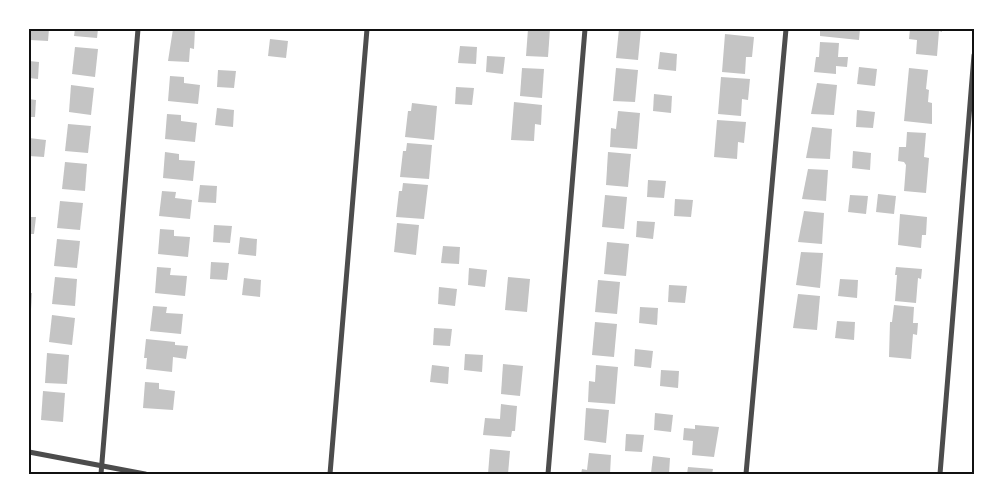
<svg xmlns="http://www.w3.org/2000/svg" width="1003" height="503" viewBox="0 0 1003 503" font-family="'Asap Condensed',sans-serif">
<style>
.building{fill:#c4c4c4}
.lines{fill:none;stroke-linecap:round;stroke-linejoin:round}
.minor{stroke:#4c4c4c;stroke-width:5}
.neatline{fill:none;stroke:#111;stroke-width:2}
</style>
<rect width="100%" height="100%" fill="#fff"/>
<g class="building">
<polygon points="31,29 49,29 48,41 30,40"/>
<polygon points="75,29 98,29 97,38 74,36"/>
<polygon points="173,29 195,29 194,49 190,48 189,62 168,61"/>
<polygon points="528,29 550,29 548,57 526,56"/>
<polygon points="619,29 641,29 638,60 616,58"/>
<polygon points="820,29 860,29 859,40 820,36"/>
<polygon points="910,29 942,29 942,32 939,31 937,56 916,54 917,40 909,39"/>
<polygon points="725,34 754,37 752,57 746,57 745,74 722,72"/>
<polygon points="270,39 288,41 286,58 268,56"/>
<polygon points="820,42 839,43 838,57 848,57 847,67 836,66 836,74 814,72 816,57 819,57"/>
<polygon points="460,46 477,47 476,64 458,63"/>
<polygon points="75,47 98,49 95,77 72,74"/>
<polygon points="660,52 677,54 676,71 658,69"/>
<polygon points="487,56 505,57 503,74 486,72"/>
<polygon points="29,61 39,62 38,79 29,78"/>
<polygon points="859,67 877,69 875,86 857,84"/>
<polygon points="522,68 544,69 542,98 520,96"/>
<polygon points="616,68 638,70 635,102 613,101"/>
<polygon points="909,68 928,70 926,89 929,90 928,102 932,103 932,124 904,121"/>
<polygon points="218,70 236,71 234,88 217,87"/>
<polygon points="170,76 184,77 184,83 200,85 198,104 168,101"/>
<polygon points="721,77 750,79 748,100 742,99 741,116 718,114"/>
<polygon points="817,83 837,85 834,115 811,114"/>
<polygon points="71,85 94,88 91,115 69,112"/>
<polygon points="456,87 474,88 472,105 455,104"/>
<polygon points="654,94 672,96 671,113 653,111"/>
<polygon points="29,99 36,100 35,117 29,117"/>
<polygon points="514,102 542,105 541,125 535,124 534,141 511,140"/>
<polygon points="412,103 437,106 434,140 405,137 408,111 411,111"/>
<polygon points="217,108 234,110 233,127 215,125"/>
<polygon points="857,110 875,112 873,128 856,127"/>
<polygon points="618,111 640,113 637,149 610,147 611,128 616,129"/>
<polygon points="167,114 181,115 181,121 197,123 195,142 165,139"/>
<polygon points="717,120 746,122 744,143 738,142 737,159 714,157"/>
<polygon points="68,124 91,126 88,153 65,151"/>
<polygon points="812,127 832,129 830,159 806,158"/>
<polygon points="907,132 926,133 924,157 929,158 926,193 904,191 906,165 904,162 898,161 899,147 906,147"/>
<polygon points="29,138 46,140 44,157 29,156"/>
<polygon points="407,143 432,145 429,179 400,177 403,151 406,151"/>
<polygon points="853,151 871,153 870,170 852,168"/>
<polygon points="165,152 179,154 179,160 195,161 193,181 163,178"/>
<polygon points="608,152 631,154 628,187 606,185"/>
<polygon points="65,162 87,164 85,191 62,189"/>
<polygon points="808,169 828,170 826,201 802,199"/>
<polygon points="648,180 666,181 664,198 647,197"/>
<polygon points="403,183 428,185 424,219 396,217 399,191 402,191"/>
<polygon points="200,185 217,186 216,203 198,202"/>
<polygon points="162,191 176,192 175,198 192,200 190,219 159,216"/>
<polygon points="878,194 896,196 894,214 876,212"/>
<polygon points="605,195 627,197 624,229 602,227"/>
<polygon points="850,195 868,196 866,214 848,212"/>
<polygon points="675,199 693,200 691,217 674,216"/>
<polygon points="60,201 83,203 80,230 57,228"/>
<polygon points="804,211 824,213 822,244 798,242"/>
<polygon points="900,214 927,217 926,235 922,235 921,248 898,245"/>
<polygon points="29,217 36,217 34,234 29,234"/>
<polygon points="637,221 655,222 653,239 636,237"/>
<polygon points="397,223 419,225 416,255 394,252"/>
<polygon points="214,225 232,226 230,243 213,242"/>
<polygon points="160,229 174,230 174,236 190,237 188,257 158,254"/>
<polygon points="240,237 257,239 256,256 238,254"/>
<polygon points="57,239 80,241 77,268 54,266"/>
<polygon points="607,242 629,244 626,276 604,274"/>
<polygon points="443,246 460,247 459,264 441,263"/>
<polygon points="801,252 823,253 820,288 796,285"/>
<polygon points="211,262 229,263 227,280 210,279"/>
<polygon points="157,267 171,268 170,275 187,276 185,296 155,293"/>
<polygon points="896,267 922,269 921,279 918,278 916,303 895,301 897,275 895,275"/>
<polygon points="469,268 487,270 485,287 468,285"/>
<polygon points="55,277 77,279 75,306 52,304"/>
<polygon points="508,277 530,279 527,312 505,310"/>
<polygon points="244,278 261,280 260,297 242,295"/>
<polygon points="840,279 858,280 857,298 838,296"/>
<polygon points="598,280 620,282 617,314 595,312"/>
<polygon points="669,285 687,286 685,303 668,302"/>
<polygon points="439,287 457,289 455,306 438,304"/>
<polygon points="29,293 32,293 31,310 29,310"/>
<polygon points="798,294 820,296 817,330 793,328"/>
<polygon points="894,305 914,307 913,323 918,323 917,335 913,334 911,359 889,357 890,322 892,322"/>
<polygon points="153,306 167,307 166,313 183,314 181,334 150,331"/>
<polygon points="640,307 658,308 657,325 639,323"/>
<polygon points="52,315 75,318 72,345 49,342"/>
<polygon points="837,321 855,322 854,340 835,338"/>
<polygon points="595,322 617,324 614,357 592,355"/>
<polygon points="434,328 452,329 450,346 433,345"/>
<polygon points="146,339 175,342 175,345 188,346 186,359 173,357 172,372 146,369 147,358 144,358"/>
<polygon points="635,349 653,351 651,368 634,366"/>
<polygon points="47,353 69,355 67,384 45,383"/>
<polygon points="465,354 483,355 482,372 464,370"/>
<polygon points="503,364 523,366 520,396 501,394"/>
<polygon points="432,365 449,367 448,384 430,382"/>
<polygon points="596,365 618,367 615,404 588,402 589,381 595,382"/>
<polygon points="661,370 679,371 678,388 660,386"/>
<polygon points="145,382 159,383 159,389 175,391 173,410 143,408"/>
<polygon points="43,391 65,393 63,422 41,420"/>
<polygon points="501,404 517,406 515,431 512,431 511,437 483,435 485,418 500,419"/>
<polygon points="586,408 609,410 606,443 584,440"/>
<polygon points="655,413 673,415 671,432 654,430"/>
<polygon points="695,425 719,427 714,457 692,455 693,441 683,440 684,428 695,429"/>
<polygon points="626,434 644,435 642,452 625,451"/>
<polygon points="490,449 510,451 508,474 488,474"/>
<polygon points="589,453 611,455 610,474 581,474 582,469 587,470"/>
<polygon points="653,456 670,458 669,474 651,473"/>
<polygon points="688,467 713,469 712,474 687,474"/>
</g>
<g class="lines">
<g class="minor">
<polyline points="29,452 145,474"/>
<polyline points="101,474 138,29"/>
<polyline points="330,474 367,29"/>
<polyline points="548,474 585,29"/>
<polyline points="746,474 786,29"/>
<polyline points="940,474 974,55"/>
</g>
</g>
<rect width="1003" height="503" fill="none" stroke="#ffffff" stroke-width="60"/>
<rect x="30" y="30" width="943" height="443" class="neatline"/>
</svg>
